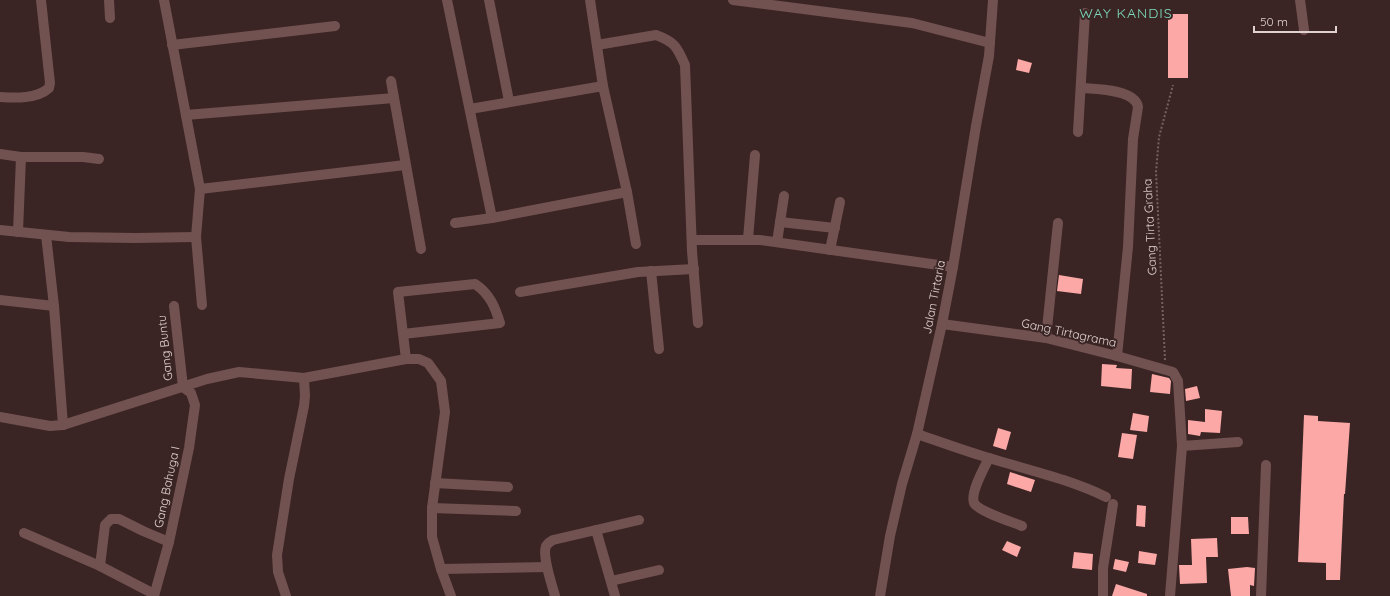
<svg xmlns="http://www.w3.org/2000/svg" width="1390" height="596" viewBox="0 0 1390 596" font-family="Quicksand,sans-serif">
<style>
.building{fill:#fba8a7}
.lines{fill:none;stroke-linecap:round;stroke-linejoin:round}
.path{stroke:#746160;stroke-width:2;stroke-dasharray:2 2;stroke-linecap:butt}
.minor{stroke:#725151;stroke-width:10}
.tertiary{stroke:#725151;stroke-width:10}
.labels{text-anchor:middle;stroke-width:4;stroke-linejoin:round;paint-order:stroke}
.street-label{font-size:12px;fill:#e0d2d1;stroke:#3a2524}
.quarter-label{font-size:14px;letter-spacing:1px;fill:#7ddabc;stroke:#3a2524}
</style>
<rect width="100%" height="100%" fill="#3a2524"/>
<g class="building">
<rect x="1168" y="14" width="20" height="64"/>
<polygon points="1018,59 1032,63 1029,73 1016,70"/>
<polygon points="1059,275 1083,279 1081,294 1057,291"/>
<polygon points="1102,364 1117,365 1116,368 1132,369 1131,389 1101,386"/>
<polygon points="1152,374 1169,378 1171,381 1170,394 1150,392"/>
<polygon points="1197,386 1200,398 1186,401 1185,389"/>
<polygon points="1205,409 1222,411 1220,433 1201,432 1200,436 1188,434 1188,420 1205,422"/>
<polygon points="1133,413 1149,416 1147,432 1130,430"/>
<polygon points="1304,415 1318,416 1318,421 1350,423 1345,494 1344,494 1340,580 1326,580 1326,563 1298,562"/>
<polygon points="998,428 1011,432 1006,450 993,446"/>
<polygon points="1122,433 1137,435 1133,459 1118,457"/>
<polygon points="1010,472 1035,480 1031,492 1007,484"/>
<polygon points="1137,505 1146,506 1145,527 1136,526"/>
<polygon points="1231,517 1248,517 1249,534 1231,534"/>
<polygon points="1217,538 1218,557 1206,557 1207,583 1180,584 1179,565 1192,565 1191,539"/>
<polygon points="1007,541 1021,547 1017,557 1002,550"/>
<polygon points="1139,551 1157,554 1155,565 1138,563"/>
<polygon points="1074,552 1093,554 1092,570 1072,568"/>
<polygon points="1115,559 1129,562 1126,572 1113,569"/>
<polygon points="1247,567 1255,568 1254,586 1250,585 1250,596 1231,596 1228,569"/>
<polygon points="1116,584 1147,594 1147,596 1112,596"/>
</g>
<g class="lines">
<polyline class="path" points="1165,360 1156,172 1159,137 1173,85"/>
<g class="minor">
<polyline points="109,0 110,18"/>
<polyline points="164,0 200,189 196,237 202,305"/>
<polyline points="447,0 492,218 627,192"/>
<polyline points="489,0 509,101"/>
<polyline points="590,0 603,86"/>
<polyline points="733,0 912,23 990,43"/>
<polyline points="1300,0 1304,30"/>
<polyline points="172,45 335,26"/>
<path d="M597,45L656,35C675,42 677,47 685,65L692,251L698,323"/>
<polyline points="391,81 421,249"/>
<path d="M1081,88C1095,89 1135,89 1138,107L1133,139L1128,247L1117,356"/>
<path d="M0,97C15,98 37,99 49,88L50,83L41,0"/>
<polyline points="470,109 603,86 627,192 636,244"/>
<polyline points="186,115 394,98"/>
<polyline points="1078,132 1085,13"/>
<polyline points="0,154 21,157 83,157 99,159"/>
<polyline points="200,189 405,165"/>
<polyline points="780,222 835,228"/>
<polyline points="455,223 492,218"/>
<polyline points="0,230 69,237 135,238 196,237"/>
<polyline points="18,232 21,157"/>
<polyline points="46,235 54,306 63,425"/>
<polyline points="748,239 755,155"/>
<polyline points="692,240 760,240 953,267"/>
<polyline points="777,242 784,196"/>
<polyline points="830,250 840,202"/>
<polyline points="651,271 659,349"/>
<polyline points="520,292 638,272 694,269"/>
<polyline points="0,300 54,306"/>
<polyline points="942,324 1046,338 1117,356 1173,372 1178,381 1182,446 1170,596"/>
<path d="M403,334L500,323C495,307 490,294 475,284L398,292L406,359"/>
<polyline points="1046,338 1058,223"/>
<polyline points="0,417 50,426 63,425 207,379 239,372 304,378 406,359 419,359 428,363 441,381 445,412 432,508 432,537 441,569 451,596"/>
<path d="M917,434C941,442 965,451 989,458C1028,470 1069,479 1106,497"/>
<polyline points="1182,446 1238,442"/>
<path d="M989,458C984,468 970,493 974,503C978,511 1012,522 1022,526"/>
<polyline points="435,483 508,487"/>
<polyline points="432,508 516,511"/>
<polyline points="596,530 615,596"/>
<polyline points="24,533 100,566 154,594"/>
<polyline points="100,566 105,525 111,519 119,519 143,531 169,542"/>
<polyline points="441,569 547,567"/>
<polyline points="611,581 659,570"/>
<polyline points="154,596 169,542 189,448 195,405 191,393 183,387 174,306"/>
<polyline points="286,596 278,572 277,555 289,479 304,406 305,396 304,378"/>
<path d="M555,596C552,585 542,556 546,546C548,543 551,541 553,540L639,520"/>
<polyline points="1103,596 1103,568 1113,504"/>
<polyline points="1261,596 1266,465"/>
</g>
<polyline class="tertiary" points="880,596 890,536 902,484 917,434 942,324 953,267 976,126 989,56 993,0"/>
</g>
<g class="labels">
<g class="street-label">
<text transform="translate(1150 227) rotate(-93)" y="4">Gang Tirta Graha</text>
<text transform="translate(934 297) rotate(-79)" y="4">Jalan Tirtaria</text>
<text transform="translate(1069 333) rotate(12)" y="4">Gang Tirtagrama</text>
<text transform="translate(165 348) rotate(-96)" y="4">Gang Buntu</text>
<text transform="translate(167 487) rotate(-78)" y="4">Gang Bahuga I</text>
</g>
<g class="quarter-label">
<text x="1126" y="18">WAY KANDIS</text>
</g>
</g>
<path d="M1254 26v6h82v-6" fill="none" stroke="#e0d2d1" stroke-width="2"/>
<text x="1260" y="26" font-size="12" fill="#e0d2d1" stroke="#3a2524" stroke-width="3" paint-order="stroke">50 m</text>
</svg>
